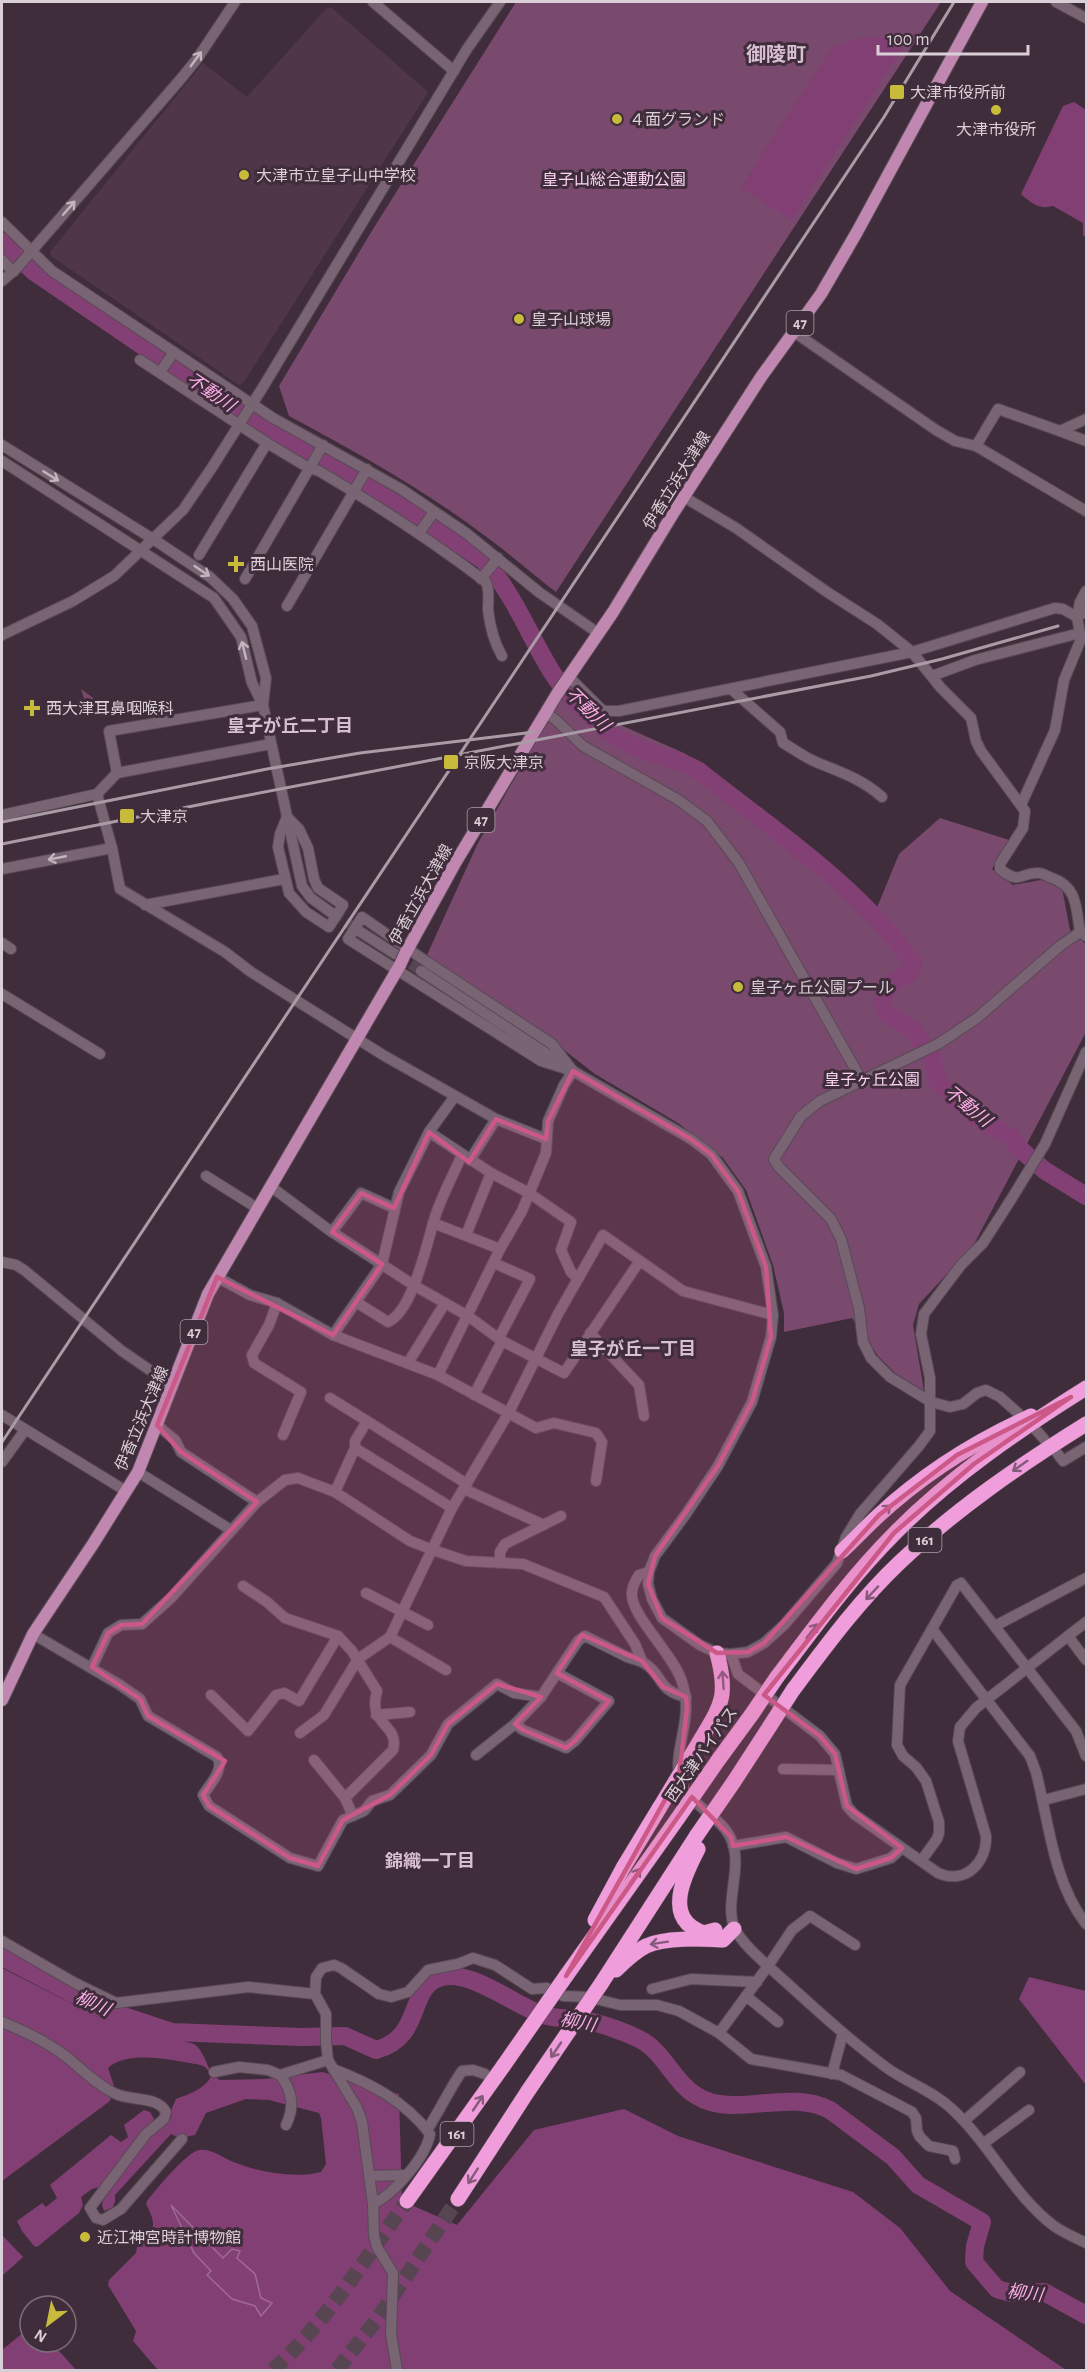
<svg xmlns="http://www.w3.org/2000/svg" width="1088" height="2372" viewBox="0 0 1088 2372" font-family="'Alegreya Sans','Noto Sans JP',sans-serif">
<style>
.built{fill:#4f3648}
.green{fill:#794a6e}
.forest{fill:#823f74}
.water{fill:#834075;stroke:#9d6b92;stroke-width:1.5}
.lines{fill:none;stroke-linecap:round;stroke-linejoin:round}
.river{stroke:#834075;stroke-width:18}
.minor-tunnel{stroke:#574552;stroke-width:10;stroke-dasharray:10 5;stroke-linecap:butt}
.highway-tunnel{stroke:#574552;stroke-width:15;stroke-dasharray:15 8;stroke-linecap:butt}
.minor-casing{stroke:#594955;stroke-width:12}
.major-casing{stroke:#594955;stroke-width:14}
.highway-casing{stroke:#594955;stroke-width:16}
.minor{stroke:#796473;stroke-width:10}
.major{stroke:#c087b1;stroke-width:12}
.highway{stroke:#ef9edb;stroke-width:15}
.rail{stroke:#aa9ca6;stroke-width:3}
.major-bridge-casing{stroke:#594955;stroke-width:14;stroke-linecap:butt}
.highway-bridge-casing{stroke:#594955;stroke-width:16;stroke-linecap:butt}
.major-bridge{stroke:#c087b1;stroke-width:12}
.highway-bridge{stroke:#ef9edb;stroke-width:15}
.oneway{stroke:#c2b4be}
.oneway2{stroke:#865a7b}
.marked{fill:#cb5886;fill-opacity:0.2;stroke:#cb5886;stroke-width:4.5;stroke-linejoin:round}
.poi-dot{fill:#c8bb3b;stroke:#402d3b;stroke-width:2}
.labels{text-anchor:middle;stroke-width:6;stroke-linejoin:round;paint-order:stroke}
.shield{fill:#402d3b;stroke:#ac9ea8;stroke-width:1.5}
.shield-label{font-size:15px;font-weight:bold;fill:#dbcfd7}
.poi-label{font-size:16px;fill:#dbcfd7;stroke:#402d3b;text-anchor:start}
.park-label{font-size:16px;fill:#fbd4f1;stroke:#402d3b}
.street-label{font-size:16px;fill:#dbcfd7;stroke:#402d3b}
.water-label{font-size:18px;font-style:italic;fill:#faade7;stroke:#402d3b}
.neighbourhood-label{font-size:18px;font-weight:bold;fill:#d7bfd0;stroke:#402d3b}
.quarter-label{font-size:20px;font-weight:bold;fill:#d7bfd0;stroke:#402d3b}
</style>
<rect width="100%" height="100%" fill="#402d3b"/>
<polygon class="built" points="331,7 428,92 244,382 239,385 51,256 50,252 203,63 247,97 326,9"/>
<g class="green">
<path d="M516,2H941L556,592C530,572 504,549 477,530C418,486 354,451 289,416L279,386L373,229Z"/>
<polygon points="567,685 598,715 686,754 876,910 899,854 940,818 1009,840 992,869 1013,885 1041,880 1062,888 1070,930 1086,944 1086,1032 973,1246 919,1304 913,1325 924,1391 895,1373 878,1356 852,1318 784,1332 784,1313 773,1265 746,1190 723,1158 678,1123 595,1074 564,1050 429,960 427,955 477,845"/>
<polygon points="81,689 100,703 92,713 88,711"/>
</g>
<g class="forest">
<polygon points="910,36 792,220 741,188 761,155 833,47 861,38"/>
<path d="M1074,102L1086,110V238L1083,235V223L1053,206C1039,210 1031,203 1021,194L1063,106Z"/>
<path d="M2,1968L98,2017L194,2044C207,2053 206,2073 220,2080L265,2079L322,2072L399,2094L402,2201L457,2225L534,2130L624,2109L678,2136L853,2192L900,2228L950,2291L1066,2370H158L133,2341L136,2331L108,2285L109,2280L136,2253C140,2226 165,2240 146,2204L147,2201C158,2187 181,2159 196,2151C207,2146 221,2156 231,2161C257,2172 293,2179 321,2172L326,2164L321,2118L319,2113L269,2100L246,2099L206,2113L195,2135L180,2138L171,2134L115,2195V2202L112,2208L104,2211L102,2205L103,2200L151,2136L171,2118L172,2108L176,2099C189,2094 204,2089 211,2077C210,2074 209,2071 207,2069C203,2064 194,2064 189,2063C167,2059 126,2051 108,2068L114,2086L110,2101L2,2181Z"/>
<polygon points="1029,1977 1086,1991 1086,2085 1019,1999"/>
<polygon points="144,2110 150,2112 154,2119 100,2187 92,2189 81,2197 83,2205 79,2213 37,2247 34,2246 22,2231 17,2221 42,2203 46,2207 57,2198 50,2185 111,2135 121,2142 128,2137 124,2125"/>
<polygon points="2,2235 23,2257 2,2276"/>
<polygon points="30,2327 30,2342 51,2342 76,2370 2,2370 2,2350"/>
</g>
<polygon class="water" points="171,2205 223,2258 232,2249 240,2251 237,2258 255,2274 261,2298 272,2303 261,2316 255,2306 232,2299 207,2275 211,2271 194,2253"/>
<g class="lines">
<g class="river">
<path d="M2,241L33,271L266,430L369,486L483,560C514,593 529,636 553,674C568,697 589,716 611,733C639,755 670,753 699,771C773,830 858,885 913,963L910,973L888,986L882,1003L888,1014L912,1029L933,1059L937,1081L958,1102L987,1125L1010,1136L1019,1148L1044,1170L1086,1196"/>
<path d="M2,1957L100,2008L172,2032L301,2037L345,2036L376,2050C425,2037 406,1986 442,1977C472,1970 514,2005 543,2015C555,2019 570,2018 583,2020C600,2023 623,2031 639,2039C664,2051 673,2082 697,2096C733,2119 788,2088 830,2110L893,2157L918,2185L982,2222L975,2246L974,2262L997,2289L1011,2293L1044,2292L1086,2315"/>
</g>
<g class="minor-tunnel">
<polyline points="333,914 359,931"/>
<polyline points="398,956 421,971"/>
</g>
<g class="highway-tunnel">
<path d="M273,2370C326,2322 365,2259 407,2201"/>
<polyline points="337,2370 378,2318 458,2199"/>
</g>
<g class="minor-casing">
<g id="minor">
<polyline points="373,2 454,71"/>
<polyline points="1056,2 1086,18"/>
<polyline points="2,222 52,271 273,418 401,489 466,533 540,593 598,633"/>
<polyline points="2,260 13,272"/>
<polyline points="2,281 16,269 179,81 197,59 235,2"/>
<polyline points="794,332 936,430 955,441 976,446 1086,511"/>
<polyline points="140,360 267,443"/>
<polyline points="160,372 174,352"/>
<polyline points="1060,431 1086,441"/>
<polyline points="2,445 153,539 210,577 233,599 252,626 266,678 263,705"/>
<polyline points="976,446 998,409 1060,431 1086,419"/>
<polyline points="2,461 214,598 241,637 252,683 263,705 302,886 311,898 333,914"/>
<path d="M684,497L736,528L827,592L877,624L912,652L941,688L971,718L976,741L981,751L1025,811L1023,828L1000,864V869C1021,886 1020,872 1039,873C1043,873 1048,877 1052,878C1078,887 1076,909 1080,932L1086,936"/>
<polyline points="419,533 434,512"/>
<path d="M199,555L267,443L309,468L319,471C377,505 432,541 486,582C490,591 488,600 488,610C490,627 494,642 502,656"/>
<polyline points="245,579 323,445"/>
<polyline points="481,579 498,558"/>
<polyline points="287,606 367,469"/>
<polyline points="2,635 73,601 114,576 183,510 211,469 263,387 467,49 500,2"/>
<polyline points="568,676 600,708 604,711 619,711 912,652 1055,608 1063,609 1077,617 1086,611"/>
<polyline points="932,676 975,660 1080,633"/>
<path d="M731,689L780,732L783,743C794,749 804,757 816,762C840,772 862,779 882,797"/>
<polyline points="546,713 556,720 583,746 677,799 707,821 739,863 862,1081"/>
<polyline points="117,773 109,731 263,705"/>
<polyline points="97,794 112,848 120,889 225,952 251,972 383,1055 496,1119 546,1139"/>
<polyline points="1021,805 1055,730 1064,680 1081,639 1077,617 1080,602 1086,591"/>
<polyline points="2,815 97,794 117,773 271,744"/>
<polygon points="287,817 299,829 308,848 314,879 318,888 343,905 329,927 306,912 289,893 278,847 280,834"/>
<polyline points="2,869 112,848"/>
<polyline points="145,905 284,879"/>
<polygon points="362,917 427,962 552,1044 573,1071 541,1061 348,939"/>
<polyline points="359,931 395,954"/>
<polyline points="2,943 11,949"/>
<polyline points="421,971 573,1071 691,1139 711,1154 738,1191 766,1267 773,1315 771,1337 752,1402 718,1466 686,1514 655,1556 649,1572 648,1584 652,1599 662,1618 700,1645 717,1653 731,1654 748,1652 764,1643 784,1625 837,1563 846,1537 860,1514 919,1446 930,1431 930,1378 921,1334 924,1314 961,1265 983,1243 1012,1198 1045,1144 1086,1052"/>
<polyline points="2,994 100,1054"/>
<polyline points="429,1132 491,1173 529,1193 571,1222 561,1250 571,1272 578,1279"/>
<polyline points="470,1160 496,1119"/>
<polyline points="206,1176 257,1208"/>
<polyline points="270,1186 329,1230 415,1286 468,1316 502,1341 564,1373 639,1262"/>
<polyline points="433,1223 500,1249"/>
<polyline points="332,1232 361,1193 394,1208"/>
<polyline points="466,1235 491,1173"/>
<polyline points="2,1262 16,1265 24,1270 122,1351 173,1386"/>
<polyline points="494,1263 530,1279 499,1338"/>
<polyline points="217,1277 250,1295 277,1303 333,1335 438,1375 536,1428 554,1423 596,1433 602,1442 596,1481"/>
<path d="M356,1302L388,1322C414,1310 427,1241 436,1214C443,1194 453,1175 462,1155"/>
<polyline points="277,1303 269,1325 252,1355 254,1363 301,1392 283,1435"/>
<polyline points="590,1333 639,1385 644,1416"/>
<polyline points="333,1335 382,1264 399,1192 429,1132 455,1096"/>
<polyline points="408,1363 445,1303"/>
<polyline points="438,1375 500,1249 522,1211 546,1153 548,1121 564,1085 573,1071"/>
<polyline points="474,1395 502,1341"/>
<polyline points="330,1398 367,1421"/>
<polyline points="1018,1413 1000,1397 986,1390 977,1393 963,1404 950,1407 931,1402 890,1377 871,1358 863,1342 859,1308 841,1239 831,1219 779,1167 774,1159 801,1116 820,1101 938,1044 977,1018 1060,946 1080,932"/>
<polyline points="2,1415 126,1491"/>
<polyline points="157,1425 175,1440 181,1452 257,1502"/>
<polyline points="1036,1430 1044,1439"/>
<polyline points="355,1448 452,1508"/>
<polyline points="1057,1453 1063,1461 1086,1447"/>
<polyline points="2,1462 25,1430"/>
<polyline points="138,1472 231,1530"/>
<polyline points="464,1489 544,1525"/>
<polyline points="335,1492 355,1448 355,1441 367,1421 467,1484"/>
<polyline points="500,1563 500,1552 505,1544 561,1516"/>
<path d="M649,1572L639,1575C635,1581 631,1588 632,1596C633,1617 675,1657 682,1682C694,1719 674,1745 679,1777C684,1803 721,1815 731,1839C744,1866 723,1904 735,1929C742,1943 757,1956 768,1966C807,2001 845,2037 887,2068C908,2083 933,2091 952,2109C990,2144 1013,2195 1054,2226C1064,2233 1076,2238 1086,2243"/>
<path d="M243,1586L267,1602L285,1618L338,1636L352,1651L377,1691C367,1727 400,1723 393,1750L345,1798L353,1816"/>
<polyline points="366,1593 428,1625"/>
<polyline points="995,1626 1086,1578"/>
<path d="M932,1629L1030,1756L1036,1772C1049,1822 1053,1882 1086,1924"/>
<path d="M33,1634L120,1685L140,1699L148,1716L217,1757C225,1769 210,1784 203,1795L209,1806L290,1858L318,1866L343,1820L364,1811L372,1801L390,1795L431,1755L448,1724L497,1684L514,1693L541,1697L578,1641L585,1636C599,1643 613,1650 627,1657C633,1659 639,1660 644,1663C664,1675 656,1690 686,1697"/>
<polyline points="1068,1636 1086,1660"/>
<polyline points="390,1637 446,1670"/>
<path d="M731,1654L738,1674L820,1736L835,1754L847,1806L854,1814L938,1873C965,1885 987,1863 986,1836L958,1741L960,1727L976,1708L1086,1622"/>
<polyline points="92,1667 108,1633 121,1625 142,1624 172,1597 257,1502 285,1480 298,1478 335,1492 410,1541 433,1550 466,1561 523,1564 604,1597 635,1644 642,1661"/>
<polyline points="211,1695 248,1731 276,1695 284,1693 299,1701 338,1636"/>
<polyline points="376,1715 410,1712"/>
<polyline points="515,1724 523,1730 566,1748 575,1741 609,1701 557,1673"/>
<polyline points="300,1733 324,1715 358,1659 390,1637 452,1508 508,1414 558,1314 603,1235 683,1291 773,1315"/>
<polyline points="476,1755 515,1724 541,1697"/>
<polyline points="314,1760 345,1798"/>
<polyline points="783,1769 839,1770"/>
<polyline points="1044,1800 1086,1789"/>
<polyline points="733,1846 786,1837 837,1863 856,1869 891,1858 902,1848"/>
<polyline points="921,1861 937,1839 939,1833 939,1822 926,1781 916,1767 903,1756 897,1745 900,1685 957,1585 961,1583 1076,1731 1086,1756"/>
<polyline points="2,1941 75,1983 116,2003 248,1987 315,1994"/>
<polyline points="652,1989 691,1979 757,1982"/>
<polyline points="746,1996 778,2022"/>
<path d="M2,2022C24,2031 44,2040 64,2055C81,2068 95,2084 116,2094C131,2101 158,2096 166,2112L164,2119L146,2134L90,2208L96,2218L103,2220L121,2209L182,2139"/>
<polyline points="719,2033 751,2059 841,2075 895,2103 912,2112 916,2118 917,2131 920,2137 929,2146 953,2151 955,2159"/>
<path d="M333,2069C370,2083 405,2101 430,2134C426,2157 394,2194 373,2204"/>
<polyline points="214,2072 239,2067 268,2070 280,2075 328,2060"/>
<polyline points="832,2074 843,2033"/>
<path d="M280,2075C292,2090 295,2107 286,2125"/>
<polyline points="964,2121 1020,2072"/>
<path d="M427,2130C440,2110 449,2090 462,2071L473,2070L485,2074"/>
<polyline points="984,2143 1029,2110"/>
<polyline points="369,2176 405,2175"/>
<polyline points="397,2370 391,2334 393,2273 377,2247 374,2236 373,2204 362,2122 357,2108 328,2060 326,2042 326,2014 315,1994 316,1977 322,1968 334,1965 341,1968 379,1994 391,1997 408,1992 428,1970 458,1964 473,1958 495,1965 532,1989 547,1988 563,1996 588,1997 620,2005 657,2005 679,2011 719,2033 768,1966 792,1930 810,1916 855,1945"/>
</g>
</g>
<g class="major-casing">
<g id="major">
<polyline points="405,954 454,865 557,694 613,612 674,512 761,377 821,294 857,232 982,2"/>
<polyline points="2,1700 33,1634 93,1544 138,1472 208,1294 400,965"/>
</g>
</g>
<g class="highway-casing">
<g id="highway">
<path d="M842,1551C854,1540 866,1527 878,1516C923,1474 976,1441 1031,1416"/>
<path d="M777,1677C814,1628 851,1577 895,1533C951,1476 1019,1430 1086,1388"/>
<path d="M793,1690C826,1646 859,1601 899,1563C956,1509 1020,1465 1086,1424"/>
<path d="M698,1744C721,1705 729,1698 717,1653"/>
<polyline points="719,1759 752,1714"/>
<polyline points="733,1783 770,1726"/>
<path d="M698,1849C684,1876 662,1919 704,1933L715,1930"/>
<polyline points="595,1920 623,1868 660,1807"/>
<path d="M616,1970C625,1961 634,1952 646,1946C665,1937 702,1939 723,1940L734,1929"/>
<polyline points="566,1976 678,1818"/>
<polyline points="601,1984 697,1835"/>
<polyline points="458,2199 528,2091"/>
<polyline points="407,2201 504,2065"/>
</g>
</g>
<use href="#minor" class="minor"/>
<use href="#major" class="major"/>
<use href="#highway" class="highway"/>
<g class="rail">
<polyline points="2,822 267,769 360,753 534,732"/>
<polyline points="2,844 223,800 871,676 942,659 1058,626"/>
<polyline points="2,1442 884,117 954,2"/>
</g>
<g class="major-bridge-casing">
<polyline id="major-bridge" points="400,965 405,954"/>
</g>
<g class="highway-bridge-casing">
<g id="highway-bridge">
<polyline points="752,1714 777,1677"/>
<polyline points="770,1726 793,1690"/>
<polyline points="660,1807 698,1744"/>
<polyline points="678,1818 719,1759"/>
<polyline points="697,1835 733,1783"/>
<polyline points="504,2065 566,1976"/>
<polyline points="528,2091 601,1984"/>
</g>
</g>
<use href="#major-bridge" class="major-bridge"/>
<use href="#highway-bridge" class="highway-bridge"/>
</g>
<defs><path id="oneway-shaft" d="M-6 0H5M1.5-3L5.5 0L1.5 3" fill="none" stroke-width="1.6" stroke-linecap="round" stroke-linejoin="round" transform="scale(1.5)"/></defs>
<g class="oneway">
<use href="#oneway-shaft" transform="translate(196 59) rotate(-54)"/>
<use href="#oneway-shaft" transform="translate(69 208) rotate(-49)"/>
<use href="#oneway-shaft" transform="translate(51 476) rotate(32)"/>
<use href="#oneway-shaft" transform="translate(202 571) rotate(34)"/>
<use href="#oneway-shaft" transform="translate(244 650) rotate(-104)"/>
<use href="#oneway-shaft" transform="translate(57 858) rotate(169)"/>
</g>
<g class="oneway2">
<use href="#oneway-shaft" transform="translate(1020 1466) rotate(145)"/>
<use href="#oneway-shaft" transform="translate(884 1511) rotate(-40)"/>
<use href="#oneway-shaft" transform="translate(872 1593) rotate(133)"/>
<use href="#oneway-shaft" transform="translate(812 1631) rotate(-52)"/>
<use href="#oneway-shaft" transform="translate(723 1680) rotate(-94)"/>
<use href="#oneway-shaft" transform="translate(635 1876) rotate(-55)"/>
<use href="#oneway-shaft" transform="translate(659 1943) rotate(171)"/>
<use href="#oneway-shaft" transform="translate(556 2050) rotate(124)"/>
<use href="#oneway-shaft" transform="translate(478 2103) rotate(-56)"/>
<use href="#oneway-shaft" transform="translate(473 2176) rotate(123)"/>
</g>
<path class="marked" d="M573,1071L691,1139L711,1154L738,1191L766,1267L771,1337L752,1402L718,1466L655,1556L648,1584L662,1618L717,1653L748,1652L764,1643L879,1515L957,1455L1071,1397L974,1464L894,1533L764,1695L820,1736L835,1754L847,1806L902,1848L891,1858L856,1869L786,1837L733,1846L731,1837L692,1797L566,1976L679,1775L687,1708L686,1697L663,1687L642,1661L582,1635L557,1673L609,1701L575,1741L566,1748L523,1730L515,1724L541,1697L497,1684L448,1724L431,1755L390,1795L343,1820L318,1866L290,1858L209,1806L203,1795L225,1761L148,1716L140,1699L92,1667L108,1633L121,1625L142,1624L257,1502L181,1452L157,1425L217,1277L333,1335L382,1264L332,1232L361,1193L394,1208L429,1132L469,1162L496,1119L546,1139L548,1121Z"/>
<g class="poi-dot">
<rect x="889" y="84" width="16" height="16" rx="3"/>
<circle cx="996" cy="110" r="6"/>
<circle cx="617" cy="119" r="6"/>
<circle cx="244" cy="175" r="6"/>
<circle cx="519" cy="319" r="6"/>
<path d="M233 555h6v6h6v6h-6v6h-6v-6h-6v-6h6z"/>
<path d="M29 699h6v6h6v6h-6v6h-6v-6h-6v-6h6z"/>
<rect x="443" y="754" width="16" height="16" rx="3"/>
<rect x="119" y="808" width="16" height="16" rx="3"/>
<circle cx="738" cy="987" r="6"/>
<circle cx="85" cy="2237" r="6"/>
</g>
<g class="labels">
<g class="shield">
<rect x="786.5" y="311" width="27" height="24" rx="4.5"/>
<rect x="467.5" y="808" width="27" height="24" rx="4.5"/>
<rect x="180.5" y="1320" width="27" height="24" rx="4.5"/>
<rect x="908.5" y="1528" width="33" height="24" rx="4.5"/>
<rect x="440.5" y="2122" width="33" height="24" rx="4.5"/>
</g>
<g class="shield-label">
<text x="800" y="328">47</text>
<text x="481" y="825">47</text>
<text x="194" y="1337">47</text>
<text x="925" y="1545">161</text>
<text x="457" y="2139">161</text>
</g>
<g class="poi-label">
<text x="910" y="98">大津市役所前</text>
<text x="629" y="125">４面グランド</text>
<text x="996" y="135" text-anchor="middle">大津市役所</text>
<text x="256" y="181">大津市立皇子山中学校</text>
<text x="531" y="325">皇子山球場</text>
<text x="250" y="570">西山医院</text>
<text x="46" y="714">西大津耳鼻咽喉科</text>
<text x="464" y="768">京阪大津京</text>
<text x="140" y="822">大津京</text>
<text x="750" y="993">皇子ヶ丘公園プール</text>
<text x="97" y="2243">近江神宮時計博物館</text>
</g>
<g class="park-label">
<text x="614" y="185">皇子山総合運動公園</text>
<text x="872" y="1085">皇子ヶ丘公園</text>
</g>
<g class="street-label">
<text transform="translate(676 480) rotate(-58)" y="6">伊香立浜大津線</text>
<text transform="translate(420 894) rotate(-61)" y="6">伊香立浜大津線</text>
<text transform="translate(141 1418) rotate(-67)" y="6">伊香立浜大津線</text>
<text transform="translate(701 1754) rotate(-55)" y="6">西大津バイパス</text>
</g>
<g class="water-label">
<text transform="translate(211 392) rotate(34)" y="6">不動川</text>
<text transform="translate(588 709) rotate(44)" y="6">不動川</text>
<text transform="translate(968 1106) rotate(39)" y="6">不動川</text>
<text transform="translate(93 2003) rotate(24)" y="6">柳川</text>
<text transform="translate(578 2022) rotate(11)" y="6">柳川</text>
<text transform="translate(1025 2293) rotate(7)" y="6">柳川</text>
</g>
<g class="neighbourhood-label">
<text x="290" y="732">皇子が丘二丁目</text>
<text x="633" y="1355">皇子が丘一丁目</text>
<text x="430" y="1867">錦織一丁目</text>
</g>
<g class="quarter-label">
<text x="776" y="61">御陵町</text>
</g>
</g>
<rect width="1088" height="2372" fill="none" stroke="#dbcfd7" stroke-width="6"/>
<g transform="translate(48 2324) rotate(212)"><circle r="28" fill="#402d3b" stroke="#7e6e79" stroke-width="1.5"/>
<path d="M0-4.5L10 22L0 15L-10 22Z" fill="#c8bb3b"/>
<text y="-9" font-size="16" font-weight="bold" text-anchor="middle" fill="#dbcfd7">N</text>
</g>
<path d="M878 45v9h150v-9" fill="none" stroke="#dbcfd7" stroke-width="3"/>
<text x="887" y="45" font-size="18" fill="#dbcfd7" stroke="#402d3b" stroke-width="4.5" paint-order="stroke">100 m</text>
</svg>
